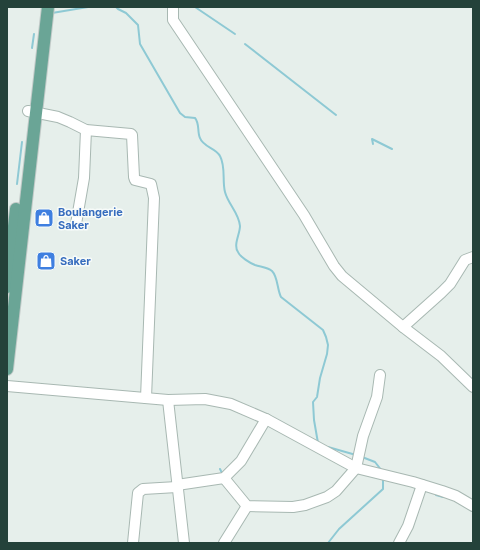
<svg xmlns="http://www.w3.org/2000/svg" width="480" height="550" viewBox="0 0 480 550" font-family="Inter,sans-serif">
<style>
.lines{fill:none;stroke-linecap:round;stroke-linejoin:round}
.stream{stroke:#8ec9d4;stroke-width:2}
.minor-casing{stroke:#a8b8b2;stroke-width:12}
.major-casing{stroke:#c2cac8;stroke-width:14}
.minor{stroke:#fff;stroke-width:10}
.major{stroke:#6aa596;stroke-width:12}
.labels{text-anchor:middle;stroke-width:3;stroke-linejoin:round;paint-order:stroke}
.shop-label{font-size:11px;font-weight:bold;fill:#366cbe;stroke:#f7fbf9;text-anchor:start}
</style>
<rect width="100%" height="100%" fill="#e6efeb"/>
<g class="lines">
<g class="stream">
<path d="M116,7L118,9L126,13L138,25L140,44L180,113L185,117L195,118C200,124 197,132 200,138C203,147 216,148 220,156C226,167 222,181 225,192C228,204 239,213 240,226C240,234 233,245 238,252C240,257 250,263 255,265C261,267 267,267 272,271C278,277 277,289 281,297L323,330L326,337L328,345L327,354L320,378L317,397L313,402L314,420L318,443"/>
<polyline points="195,7 235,34"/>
<polyline points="52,13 88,7"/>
<polyline points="245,44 336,115"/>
<polyline points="32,48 34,34"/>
<polyline points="373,144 372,139 392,149"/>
<polyline points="17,184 22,142"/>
<polyline points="328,447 356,455"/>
<polyline points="362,457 375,462 382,471"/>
<polyline points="220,469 223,475"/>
<polyline points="436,495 443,497"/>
<polyline points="328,543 339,529 383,489 383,478"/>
</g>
<g class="minor-casing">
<g id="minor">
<polyline points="173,7 173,20 304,215 334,266 342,276 403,327 441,356 473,387"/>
<polyline points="28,111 58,117 70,122 86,130 131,134 132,135 134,177 135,180 151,184 154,198 146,398"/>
<polyline points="76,224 84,178 86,130"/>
<polyline points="403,327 441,293 450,284 465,260 473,257"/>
<polyline points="7,386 168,400 205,399 231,404 266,419 356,468 413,482 442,491 456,496 473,506"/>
<polyline points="168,400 184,543"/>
<polyline points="224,478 247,506 293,507 305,505 327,497 336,491 356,468 363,436 377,397 380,375"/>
<polyline points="177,485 224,478 241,461 266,419"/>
<polyline points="133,543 138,493 143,489 177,487"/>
<polyline points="224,543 247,506"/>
<polyline points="399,543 408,526 422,485"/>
</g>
</g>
<g class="major-casing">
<g id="major">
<polyline points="7,287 16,209"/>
<polyline points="7,369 48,7"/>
</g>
</g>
<use href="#minor" class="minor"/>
<use href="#major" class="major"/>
</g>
<defs>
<g id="shop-square" transform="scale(1)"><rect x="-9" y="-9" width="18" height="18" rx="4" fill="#3f7fe0" stroke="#f7fbf9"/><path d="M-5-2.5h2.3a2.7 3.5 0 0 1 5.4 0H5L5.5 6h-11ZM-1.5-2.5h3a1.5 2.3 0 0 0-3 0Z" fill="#fff"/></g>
</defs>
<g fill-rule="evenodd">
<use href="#shop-square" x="44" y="218"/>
<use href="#shop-square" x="46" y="261"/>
</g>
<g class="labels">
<g class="shop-label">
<text x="58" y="216">Boulangerie<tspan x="58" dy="13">Saker</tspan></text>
<text x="60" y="265">Saker</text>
</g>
</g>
<rect width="480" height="550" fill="none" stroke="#24423a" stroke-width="16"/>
</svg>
